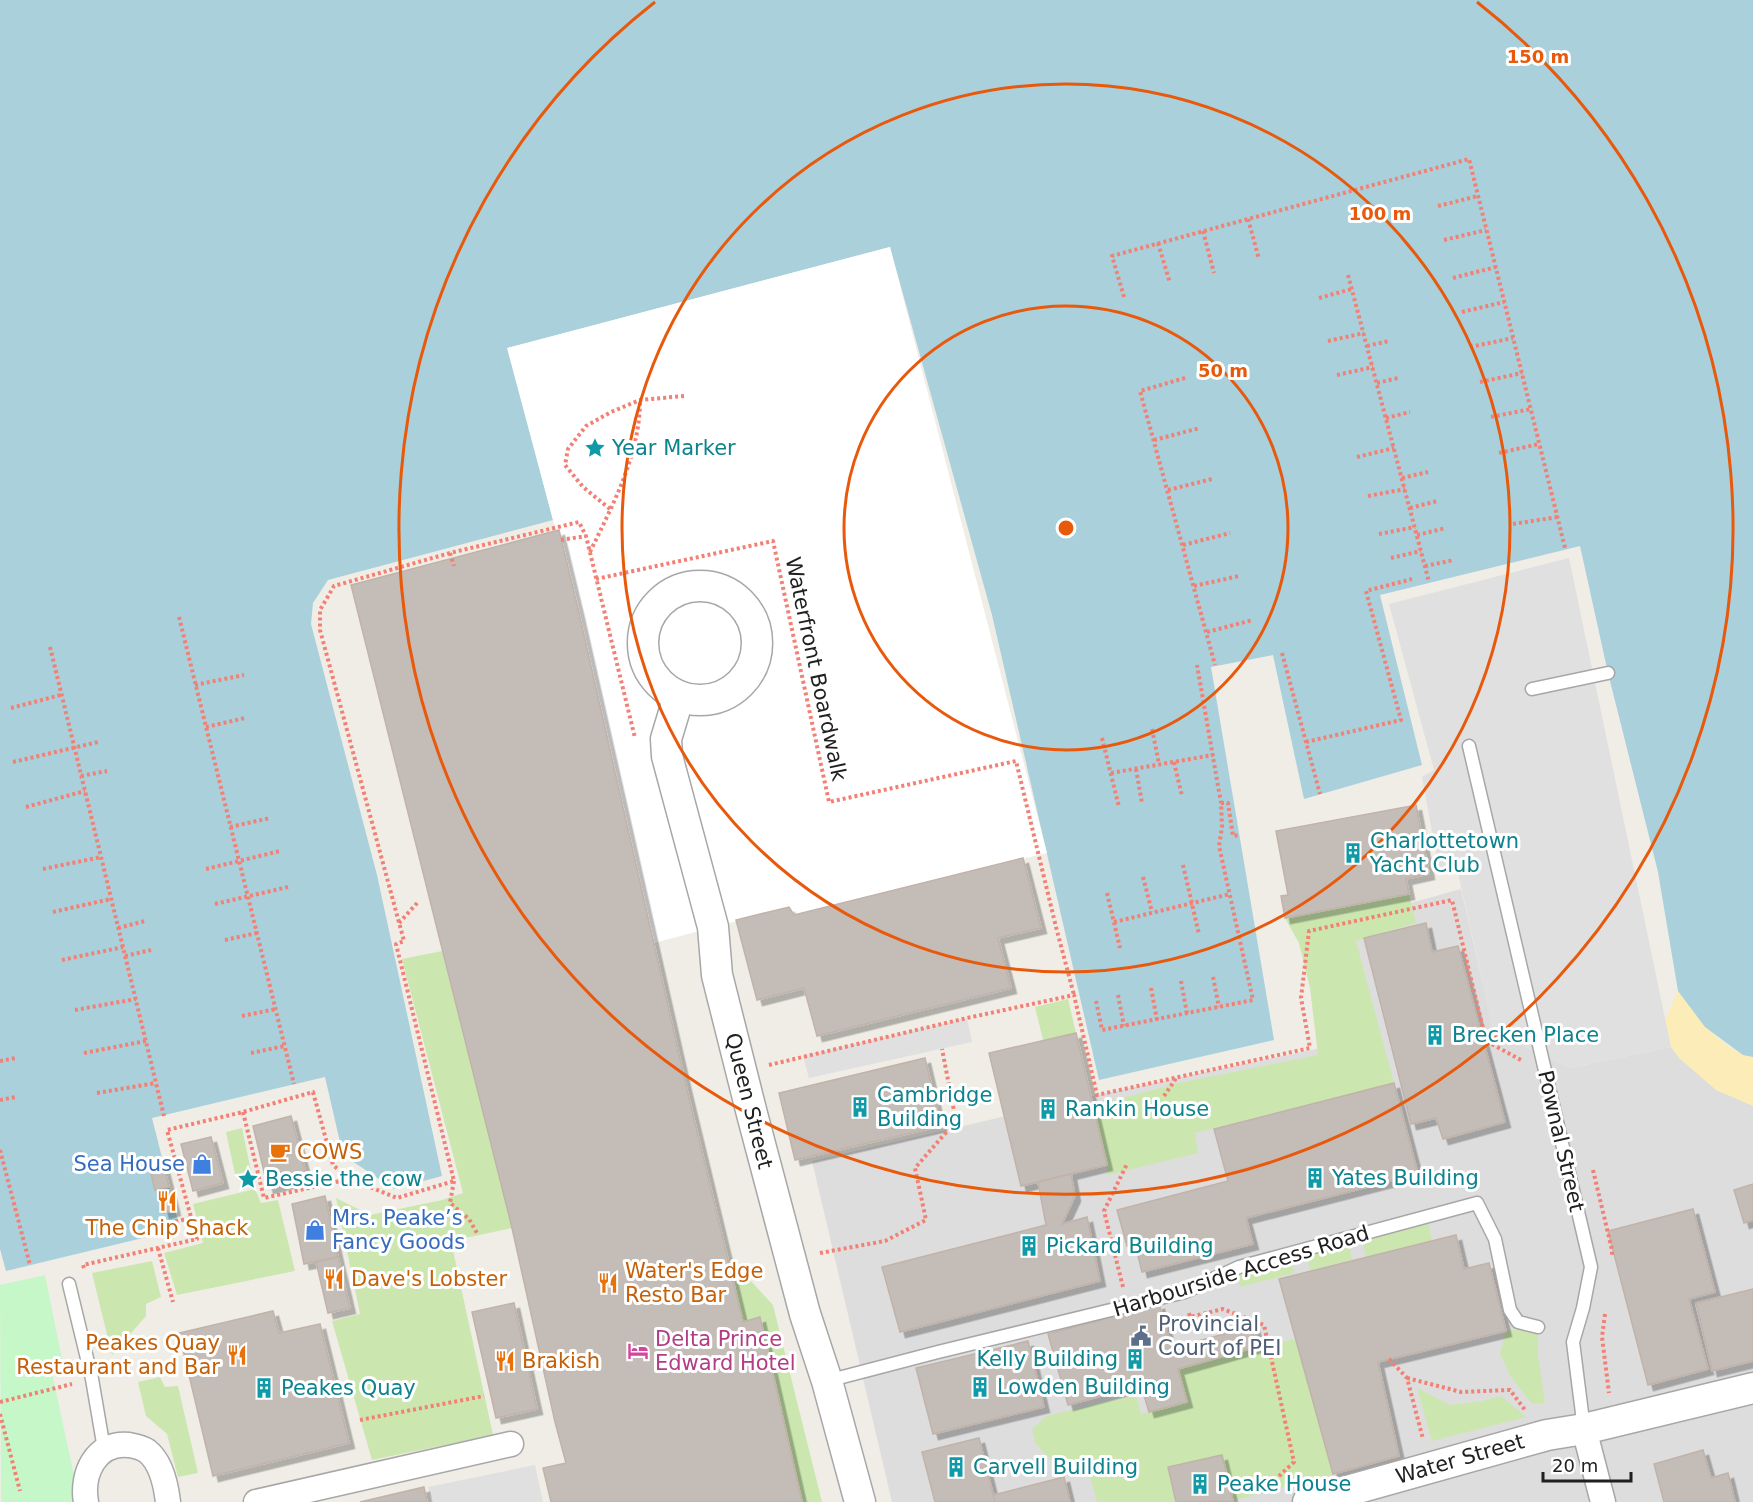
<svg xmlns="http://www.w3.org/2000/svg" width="1753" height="1502" viewBox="0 0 1753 1502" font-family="'DejaVu Sans',sans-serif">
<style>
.residential{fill:#dedddd}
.grass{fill:#cbe7af}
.sand{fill:#fcedb8}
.park{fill:#c6f7c9}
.parking{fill:#e0e0e0}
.water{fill:#a9d0db}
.pier{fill:#fff}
.building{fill:#c4bcb6;stroke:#c1b3a9;stroke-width:1.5;filter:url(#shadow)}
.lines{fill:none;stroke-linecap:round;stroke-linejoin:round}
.service-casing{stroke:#a7a7a7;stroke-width:15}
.minor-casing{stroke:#a7a7a7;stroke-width:27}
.tertiary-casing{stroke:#a7a7a7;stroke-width:33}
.path{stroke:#f38074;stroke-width:4;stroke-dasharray:3 3;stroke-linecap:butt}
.service{stroke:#fff;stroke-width:12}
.minor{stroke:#fff;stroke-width:24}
.tertiary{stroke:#fff;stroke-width:30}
.ring{fill:none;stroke:#e8590c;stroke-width:3}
.labels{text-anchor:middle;stroke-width:6;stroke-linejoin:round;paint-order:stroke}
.culture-label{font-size:21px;fill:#0d838f;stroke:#fff;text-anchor:start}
.street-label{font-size:21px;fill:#202020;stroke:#fff}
.food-label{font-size:21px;fill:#c56008;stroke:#fff;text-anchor:start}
.shop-label{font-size:21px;fill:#366cbe;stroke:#fff;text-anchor:end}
.service-label{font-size:21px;fill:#4e5e75;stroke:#fff;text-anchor:start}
.hotel-label{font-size:21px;fill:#b23c85;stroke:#fff;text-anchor:start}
.centre{fill:#e8590c;stroke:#fff;stroke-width:3}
.ring-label{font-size:18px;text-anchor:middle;font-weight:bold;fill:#e8590c;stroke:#fff;stroke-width:6;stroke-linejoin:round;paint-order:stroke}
</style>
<defs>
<filter id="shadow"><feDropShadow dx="5.5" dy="5.5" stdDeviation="0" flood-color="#0004"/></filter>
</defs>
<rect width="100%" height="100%" fill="#f0ede6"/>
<polygon class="residential" points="1461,889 1494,1032 1570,1068 1671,1047 1753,1089 1753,1502 892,1502 812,1161 1097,1095 1331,1046 1309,931"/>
<g class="grass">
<polygon points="1409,894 1416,923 1356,941 1394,1083 1195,1133 1198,1153 1108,1175 1093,1106 1179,1083 1318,1055 1310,988 1299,943 1285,918"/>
<polygon points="442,951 512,1228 451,1241 493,1435 372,1460 332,1321 360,1314 336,1198 370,1215 442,1200 463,1193 402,959"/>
<polygon points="1068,999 1076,1033 1043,1040 1035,1007"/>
<polygon points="242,1128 251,1171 235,1174 226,1132"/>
<polygon points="255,1189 261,1203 278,1200 295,1271 177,1295 164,1253 203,1243 193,1204"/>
<polygon points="1428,1223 1432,1240 1366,1257 1362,1239"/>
<polygon points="1349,1244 1352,1260 1310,1270 1306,1254"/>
<polygon points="1291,1260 1294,1273 1240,1287 1237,1273"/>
<polygon points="152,1261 161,1297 146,1304 146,1316 112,1355 92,1273"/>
<polygon points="740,1269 773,1305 822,1502 802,1502 761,1318 743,1322 732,1270"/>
<polygon points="1538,1327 1538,1355 1545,1403 1532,1404 1511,1377 1500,1354 1506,1331"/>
<polygon points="1297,1339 1333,1474 1228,1502 1097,1502 1089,1472 1065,1475 1035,1443 1032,1429 1046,1416 1136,1395 1141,1414 1186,1402 1178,1369 1260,1346"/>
<polygon points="160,1377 165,1387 178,1386 198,1473 178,1477 167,1434 146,1416 138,1382"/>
<polygon points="1417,1388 1450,1405 1482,1401 1501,1396 1526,1417 1432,1441"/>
</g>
<path class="sand" d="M1678,991C1696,1015 1722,1051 1753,1057V1106L1716,1090L1679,1058L1671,1047L1665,1020Z"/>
<polygon class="park" points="45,1275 64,1369 52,1373 75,1480 74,1502 1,1502 0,1285"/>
<g class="parking">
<polygon points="1569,558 1671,1047 1570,1068 1494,1032 1457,869 1439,870 1422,777 1434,770 1389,604"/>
<polygon points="967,1018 972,1042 809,1078 803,1056"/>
<polygon points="535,1465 543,1502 432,1502 428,1487"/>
</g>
<polygon class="water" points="0,0 1753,0 1753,1057 1743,1055 1705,1027 1678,991 1658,872 1608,673 1580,546 1380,595 1422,765 1304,799 1273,655 1211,667 1274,1040 1099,1080 992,615 890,247 508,348 553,520 328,580 313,603 311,624 377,875 442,1176 394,1189 343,1155 325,1077 152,1118 180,1229 6,1271 0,1249"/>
<polygon class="pier" points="890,247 1047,853 794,915 789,907 654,943 566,557 553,520 507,348"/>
<g class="building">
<polygon points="559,530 579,613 687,1090 743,1322 760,1317 802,1502 551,1502 543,1468 566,1463 555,1422 512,1228 351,585"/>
<polygon points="1416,805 1429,874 1406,879 1409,894 1285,918 1281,896 1288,895 1276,831"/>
<polygon points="1023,858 1041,928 998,938 1011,988 817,1036 804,988 757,1000 736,920 789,907 794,915"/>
<polygon points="1426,923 1432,952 1458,946 1505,1122 1443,1139 1436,1118 1411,1124 1364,938"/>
<polygon points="1076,1033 1107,1165 1021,1186 989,1053"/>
<polygon points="925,1058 941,1126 795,1160 779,1093"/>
<polygon points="1394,1083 1418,1174 1246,1218 1253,1244 1142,1272 1135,1244 1127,1246 1117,1210 1228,1181 1214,1129"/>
<polygon points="291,1116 307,1178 268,1188 253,1126"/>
<polygon points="211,1137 223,1183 193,1191 181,1144"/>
<polygon points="163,1163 169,1187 155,1190 149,1166"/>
<polygon points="1071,1174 1075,1196 1062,1224 1087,1217 1100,1281 900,1332 882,1267 1046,1225 1038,1182"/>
<polygon points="1753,1184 1753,1220 1744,1223 1734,1190"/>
<polygon points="170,1190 175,1210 164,1213 159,1193"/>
<polygon points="325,1196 338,1257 304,1264 292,1204"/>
<polygon points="1693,1209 1715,1292 1689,1299 1708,1369 1648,1385 1608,1231"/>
<polygon points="1456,1235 1464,1269 1489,1263 1506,1331 1378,1362 1399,1456 1333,1474 1279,1279"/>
<polygon points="338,1257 350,1308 328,1313 316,1262"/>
<polygon points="1753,1289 1753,1361 1712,1371 1696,1303"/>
<polygon points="514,1303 537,1409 496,1418 472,1312"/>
<polygon points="1159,1304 1172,1348 1254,1326 1260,1346 1178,1369 1187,1402 1149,1412 1141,1385 1068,1405 1048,1334"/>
<polygon points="273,1311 279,1333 320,1324 349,1443 213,1476 179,1333"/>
<polygon points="1028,1341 1044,1407 933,1434 916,1368"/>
<polygon points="979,1438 995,1502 935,1502 922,1452"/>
<polygon points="1703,1450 1711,1478 1728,1473 1735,1502 1664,1502 1654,1464"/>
<polygon points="1222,1455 1233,1501 1176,1502 1168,1467"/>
<polygon points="1064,1477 1070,1502 995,1502 993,1495"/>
<polygon points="424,1487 427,1502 360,1502"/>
</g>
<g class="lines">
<g class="service-casing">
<g id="service">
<polyline points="1532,689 1608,673"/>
<polyline points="1469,746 1591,1267 1583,1308 1573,1342 1584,1429"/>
<polyline points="69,1284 92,1379 104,1449"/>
<polyline points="827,1381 938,1352 1185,1292 1239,1267 1477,1203 1495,1239 1510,1310 1518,1322 1538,1327"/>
</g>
</g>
<g class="minor-casing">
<g id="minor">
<polyline points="1584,1429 1603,1502"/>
<path d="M86,1502C81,1474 96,1441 129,1445C135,1446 141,1447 147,1451C161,1462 166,1485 168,1502"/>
<polyline points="256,1502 511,1444"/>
</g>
</g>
<g class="tertiary-casing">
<g id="tertiary">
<circle cx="700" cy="643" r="57"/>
<polyline points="679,696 666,739 667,756 713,927 717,975 752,1114 805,1314 827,1381 860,1502"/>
<polyline points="1308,1502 1547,1435 1584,1429 1753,1388"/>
</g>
</g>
<g class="path">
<polyline points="1438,206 1478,196"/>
<polyline points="1248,219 1259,259"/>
<polyline points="1203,231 1214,273"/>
<polyline points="1444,240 1486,230"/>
<polyline points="1158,243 1170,283"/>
<polyline points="1348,275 1429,582"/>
<polyline points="1453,278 1496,267"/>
<polyline points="1124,297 1112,256 1469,159 1565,548"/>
<polyline points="1319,298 1352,289"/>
<polyline points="1462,312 1504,302"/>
<polyline points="1328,341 1364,333"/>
<polyline points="1367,346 1389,341"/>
<polyline points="1470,347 1513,338"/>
<polyline points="1337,375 1373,367"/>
<polyline points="1185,378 1140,391 1215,665"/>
<polyline points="1480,382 1522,373"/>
<polyline points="1377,383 1398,378"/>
<polyline points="1491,417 1531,409"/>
<polyline points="1386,418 1410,412"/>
<polyline points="1154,440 1200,428"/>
<polyline points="1499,453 1539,444"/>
<polyline points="1357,457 1394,448"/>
<polyline points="1402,478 1428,472"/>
<polyline points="1168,490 1212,479"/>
<polyline points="1368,496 1405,489"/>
<polyline points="1410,508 1437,501"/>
<polyline points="610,509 583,487 565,465 568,449 586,426 611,412 640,400 684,396"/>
<polyline points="1513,524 1558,517"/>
<polyline points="1379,534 1415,527"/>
<polyline points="1417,535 1446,528"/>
<polyline points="561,540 586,536"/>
<polyline points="1183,545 1230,533"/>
<path d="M590,552C613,504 640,455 640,400"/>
<polyline points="450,553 454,566"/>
<polyline points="1391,558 1421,551"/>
<polyline points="1425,566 1454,560"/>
<polyline points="596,579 773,541 829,802 1016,761 1056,927 1074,995"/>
<polyline points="1194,586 1239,576"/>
<polyline points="179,617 294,1084"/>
<polyline points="1207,632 1253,620"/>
<polyline points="50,647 164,1116"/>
<polyline points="1282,653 1320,794"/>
<polyline points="195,685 244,675"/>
<polyline points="11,708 61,695"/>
<polyline points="206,727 245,718"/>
<polyline points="1152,729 1159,764"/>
<polyline points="1102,738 1119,807"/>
<polyline points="1306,742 1401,720 1366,591 1412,579"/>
<polyline points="13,762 98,742"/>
<polyline points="1174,762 1182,796"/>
<polyline points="1136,769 1142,803"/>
<polyline points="1111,773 1213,755"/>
<polyline points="81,776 107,771"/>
<polyline points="1221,803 1228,803 1233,836 1239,835"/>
<polyline points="26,807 85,791"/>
<polyline points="230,827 270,818"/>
<polyline points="1183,865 1199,934"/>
<polyline points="43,869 101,857"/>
<polyline points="206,869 280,851"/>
<polyline points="1143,877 1152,912"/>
<polyline points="1107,893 1120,948"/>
<polyline points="215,904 288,887"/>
<polyline points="53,912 111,899"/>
<polyline points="1114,922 1230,894"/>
<polyline points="399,923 419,901"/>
<polyline points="118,928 145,921"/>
<polyline points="225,940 257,933"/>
<polyline points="125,956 151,950"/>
<polyline points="62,960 123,947"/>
<polyline points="1213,977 1219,1007"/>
<polyline points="1181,981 1187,1014"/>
<polyline points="1151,988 1157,1020"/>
<polyline points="1118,995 1124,1026"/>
<polyline points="1096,1001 1102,1030 1253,1000 1219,846 1222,827 1221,803 1197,665"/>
<polyline points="75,1010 136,999"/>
<polyline points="242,1016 276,1009"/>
<polyline points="84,1053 146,1041"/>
<polyline points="251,1053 285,1046"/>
<polyline points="0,1061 16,1058"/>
<polyline points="769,1065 967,1018 1074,995 1097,1095 1310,1048 1301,998 1309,931 1452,900 1486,1041 1521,1060"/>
<polyline points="97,1093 156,1083"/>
<polyline points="1164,1096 1177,1077"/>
<polyline points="0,1100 16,1097"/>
<polyline points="243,1112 264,1198 349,1179"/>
<polyline points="0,1150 30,1265"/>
<polyline points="1593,1170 1612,1250 1612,1256"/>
<polyline points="454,1181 450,1203 469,1219 478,1235"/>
<polyline points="146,1228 191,1218"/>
<polyline points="158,1248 173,1302"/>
<polyline points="820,1253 885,1241 926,1220 915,1168 956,1121 942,1049"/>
<polyline points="84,1268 83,1265 197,1239 167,1130 243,1112 313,1092 333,1165 350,1179 397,1198 454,1181 396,944 404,941 320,630 320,610 334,586 450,553 579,522 586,536 635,738"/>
<polyline points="1123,1287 1104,1211 1127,1164"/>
<polyline points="1189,1313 1190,1317 1223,1309 1264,1325 1294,1462 1261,1493"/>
<polyline points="1605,1314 1602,1337 1609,1393"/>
<polyline points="1389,1359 1407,1378 1423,1439"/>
<polyline points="1407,1378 1461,1392 1510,1390 1525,1410"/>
<polyline points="0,1402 72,1384"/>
<polyline points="0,1414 20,1491"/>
<polyline points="360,1420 484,1396"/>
</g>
<use href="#service" class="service"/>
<use href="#minor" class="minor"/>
<use href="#tertiary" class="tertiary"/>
</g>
<g class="ring">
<circle cx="1066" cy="528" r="222"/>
<circle cx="1066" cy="528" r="444"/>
<path d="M1477 2A667 667 0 1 1 655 2"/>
</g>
<defs>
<g id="sight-bare" transform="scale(1.62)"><path d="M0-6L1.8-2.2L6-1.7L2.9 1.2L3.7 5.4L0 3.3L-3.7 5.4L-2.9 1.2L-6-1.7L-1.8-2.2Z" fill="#0f9aa8" stroke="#fff" stroke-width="2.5" paint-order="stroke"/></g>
<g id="building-bare" transform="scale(1.62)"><path d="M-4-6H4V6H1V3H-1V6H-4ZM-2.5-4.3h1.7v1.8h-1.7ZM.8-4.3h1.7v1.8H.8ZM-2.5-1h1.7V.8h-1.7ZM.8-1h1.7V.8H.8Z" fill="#0f9aa8" stroke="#fff" stroke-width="2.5" paint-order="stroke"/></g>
<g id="cafe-bare" transform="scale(1.62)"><path d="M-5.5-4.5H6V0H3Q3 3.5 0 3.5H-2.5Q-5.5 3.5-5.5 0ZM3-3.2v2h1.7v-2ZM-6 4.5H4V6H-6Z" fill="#e8710a" stroke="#fff" stroke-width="2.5" paint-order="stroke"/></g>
<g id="shop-bare" transform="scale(1.62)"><path d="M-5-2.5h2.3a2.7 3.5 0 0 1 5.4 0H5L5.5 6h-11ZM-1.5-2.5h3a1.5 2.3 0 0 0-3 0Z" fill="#3f7fe0" stroke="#fff" stroke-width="2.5" paint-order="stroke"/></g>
<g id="restaurant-bare" transform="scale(1.62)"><path d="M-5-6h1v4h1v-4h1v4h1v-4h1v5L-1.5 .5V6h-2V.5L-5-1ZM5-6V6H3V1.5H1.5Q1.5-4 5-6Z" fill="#e8710a" stroke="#fff" stroke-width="2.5" paint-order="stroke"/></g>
<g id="civic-bare" transform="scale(1.62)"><path d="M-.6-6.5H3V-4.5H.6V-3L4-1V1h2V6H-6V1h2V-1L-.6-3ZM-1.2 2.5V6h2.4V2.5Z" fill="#5c6f8a" stroke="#fff" stroke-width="2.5" paint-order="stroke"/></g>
<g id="hotel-bare" transform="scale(1.62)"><path d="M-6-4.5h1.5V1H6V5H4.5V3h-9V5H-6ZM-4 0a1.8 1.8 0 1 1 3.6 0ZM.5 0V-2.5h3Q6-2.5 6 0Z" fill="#d1479c" stroke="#fff" stroke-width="2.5" paint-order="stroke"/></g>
</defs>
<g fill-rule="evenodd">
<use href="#sight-bare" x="595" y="448"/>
<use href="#building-bare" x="1353" y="853"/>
<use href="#building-bare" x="1435" y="1035"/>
<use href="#building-bare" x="860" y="1107"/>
<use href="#building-bare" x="1048" y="1109"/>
<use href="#cafe-bare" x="280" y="1152"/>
<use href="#shop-bare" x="202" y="1164"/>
<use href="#building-bare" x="1315" y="1178"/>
<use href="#sight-bare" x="248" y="1179"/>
<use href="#restaurant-bare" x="167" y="1201"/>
<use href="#shop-bare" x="315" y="1230"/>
<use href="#building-bare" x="1029" y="1246"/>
<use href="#restaurant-bare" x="334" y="1279"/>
<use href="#restaurant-bare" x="608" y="1283"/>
<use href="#civic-bare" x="1141" y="1336"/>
<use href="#hotel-bare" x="638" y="1351"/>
<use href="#restaurant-bare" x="237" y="1355"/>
<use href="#building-bare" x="1135" y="1359"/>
<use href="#restaurant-bare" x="505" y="1361"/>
<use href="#building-bare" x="980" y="1387"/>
<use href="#building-bare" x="264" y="1388"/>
<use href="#building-bare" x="956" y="1467"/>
<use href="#building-bare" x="1200" y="1484"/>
</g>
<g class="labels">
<g class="culture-label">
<text x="612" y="455">Year Marker</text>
<text x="1370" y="848">Charlottetown<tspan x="1370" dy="24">Yacht Club</tspan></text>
<text x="1452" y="1042">Brecken Place</text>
<text x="877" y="1102">Cambridge<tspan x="877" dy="24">Building</tspan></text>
<text x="1065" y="1116">Rankin House</text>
<text x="1332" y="1185">Yates Building</text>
<text x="265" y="1186">Bessie the cow</text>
<text x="1046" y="1253">Pickard Building</text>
<text x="1118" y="1366" text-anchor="end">Kelly Building</text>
<text x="997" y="1394">Lowden Building</text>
<text x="281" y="1395">Peakes Quay</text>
<text x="973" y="1474">Carvell Building</text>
<text x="1217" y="1491">Peake House</text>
</g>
<g class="street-label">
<text transform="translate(816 669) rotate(78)" y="7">Waterfront Boardwalk</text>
<text transform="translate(749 1101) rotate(76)" y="7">Queen Street</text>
<text transform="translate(1561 1141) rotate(77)" y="7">Pownal Street</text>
<text transform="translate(1241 1271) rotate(-17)" y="7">Harbourside Access Road</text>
<text transform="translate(1460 1459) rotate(-16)" y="7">Water Street</text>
</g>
<g class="food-label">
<text x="297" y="1159">COWS</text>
<text x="167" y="1235" text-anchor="middle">The Chip Shack</text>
<text x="625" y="1278">Water's Edge<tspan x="625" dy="24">Resto Bar</tspan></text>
<text x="351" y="1286">Dave's Lobster</text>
<text x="220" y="1350" text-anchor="end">Peakes Quay<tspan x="220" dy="24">Restaurant and Bar</tspan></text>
<text x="522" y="1368">Brakish</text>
</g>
<g class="shop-label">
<text x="185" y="1171">Sea House</text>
<text x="332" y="1225" text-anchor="start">Mrs. Peake’s<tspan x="332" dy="24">Fancy Goods</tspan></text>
</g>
<g class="service-label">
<text x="1158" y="1331">Provincial<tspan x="1158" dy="24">Court of PEI</tspan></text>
</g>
<g class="hotel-label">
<text x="655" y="1346">Delta Prince<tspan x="655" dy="24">Edward Hotel</tspan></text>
</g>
</g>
<circle cx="1066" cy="528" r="9" class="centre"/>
<g class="ring-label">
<text x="1538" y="63">150 m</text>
<text x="1380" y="220">100 m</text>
<text x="1223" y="377">50 m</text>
</g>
<path d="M1543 1472v9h88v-9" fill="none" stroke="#202020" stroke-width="3"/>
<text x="1552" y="1472" font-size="18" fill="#202020" stroke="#ffffff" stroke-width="4.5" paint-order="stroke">20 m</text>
</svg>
